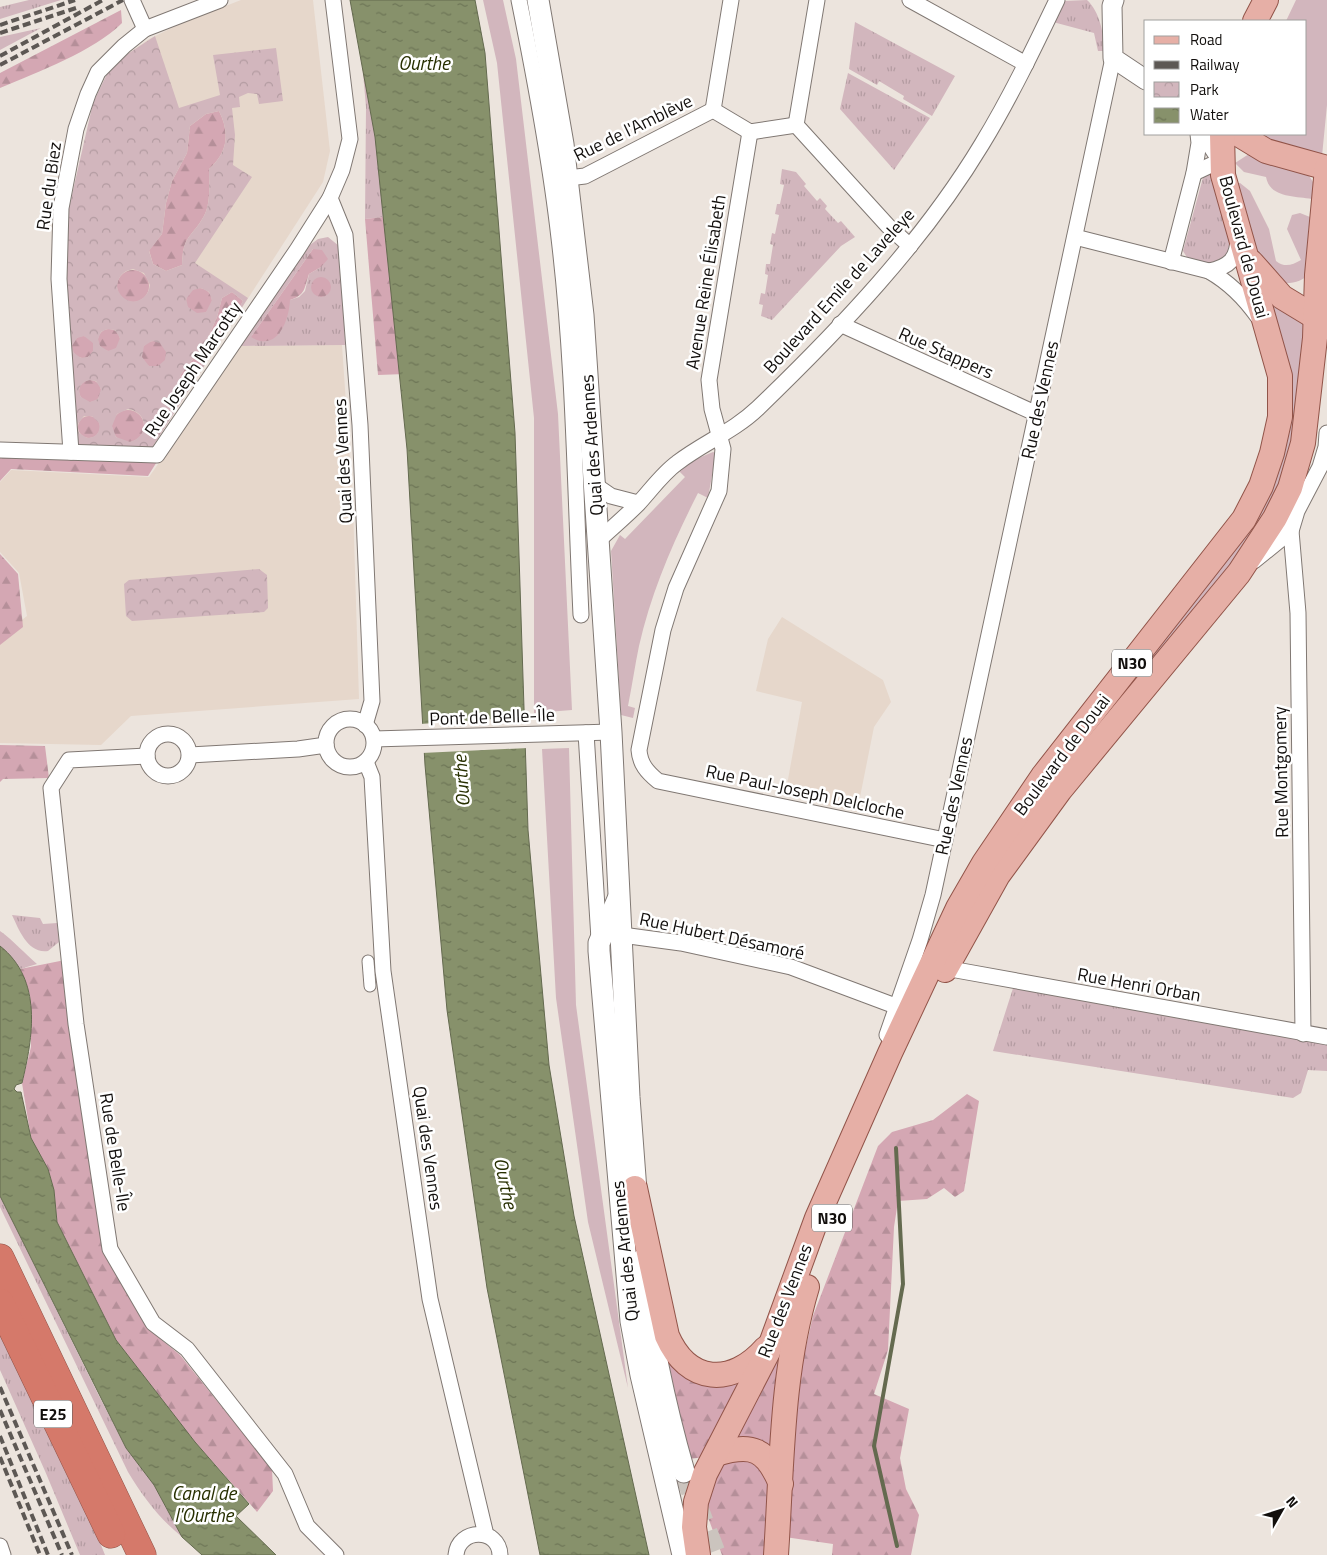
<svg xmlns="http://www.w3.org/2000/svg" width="1327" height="1555" viewBox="0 0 1327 1555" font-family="'Titillium Web',sans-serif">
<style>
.built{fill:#e6d7cb}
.grass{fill:url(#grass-tufts);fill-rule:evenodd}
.forest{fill:url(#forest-firs)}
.park{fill:url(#park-crowns);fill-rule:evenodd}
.garden{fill:#d2b6bd}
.water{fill:url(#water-ripples);stroke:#646a4f}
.pier{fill:#ece4dd}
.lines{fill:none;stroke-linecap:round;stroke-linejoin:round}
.stream{stroke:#646a4f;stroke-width:4}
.secondary-tunnel{stroke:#cbc4be;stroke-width:21;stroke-dasharray:21 11;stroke-linecap:butt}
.pedestrian-casing{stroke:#807873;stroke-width:13}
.minor-casing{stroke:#807873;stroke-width:17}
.tertiary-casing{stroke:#807873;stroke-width:21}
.secondary-casing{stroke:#807873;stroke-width:23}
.primary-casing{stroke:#915449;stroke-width:26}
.motorway-casing{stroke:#915449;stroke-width:29}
.pedestrian{stroke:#fff;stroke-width:11}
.minor{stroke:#fff;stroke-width:15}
.tertiary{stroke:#fff;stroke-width:19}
.secondary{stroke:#fff;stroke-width:21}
.primary{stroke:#e6afa6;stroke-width:24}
.motorway{stroke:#d5796a;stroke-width:28}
.rail{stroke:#5d5854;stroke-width:4;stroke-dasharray:8 4;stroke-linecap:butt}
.labels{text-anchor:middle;stroke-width:5;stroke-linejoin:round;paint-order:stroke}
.shield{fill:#fff;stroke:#595756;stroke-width:1}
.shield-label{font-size:16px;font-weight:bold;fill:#120f0d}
.street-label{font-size:18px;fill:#120f0d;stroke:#fff}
.water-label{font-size:19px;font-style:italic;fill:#272f00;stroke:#fff}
</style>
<defs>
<pattern id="grass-tufts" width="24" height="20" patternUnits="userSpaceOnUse" patternTransform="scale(1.25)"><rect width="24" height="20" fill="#d2b6bd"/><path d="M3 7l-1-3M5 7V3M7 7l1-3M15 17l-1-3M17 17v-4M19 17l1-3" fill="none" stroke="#b39ba1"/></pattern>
<pattern id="forest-firs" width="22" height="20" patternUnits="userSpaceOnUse" patternTransform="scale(1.25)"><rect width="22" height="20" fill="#d4a7b3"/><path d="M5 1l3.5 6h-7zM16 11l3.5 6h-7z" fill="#b58f99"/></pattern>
<pattern id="park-crowns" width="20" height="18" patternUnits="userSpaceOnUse" patternTransform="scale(1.25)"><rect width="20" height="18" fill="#d2b6bd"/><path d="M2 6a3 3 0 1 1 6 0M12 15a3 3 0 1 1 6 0" fill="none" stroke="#b39ba1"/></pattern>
<pattern id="water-ripples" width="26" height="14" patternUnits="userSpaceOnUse" patternTransform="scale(1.25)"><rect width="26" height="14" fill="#87916b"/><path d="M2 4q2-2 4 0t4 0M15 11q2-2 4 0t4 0" fill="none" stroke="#6d7556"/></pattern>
</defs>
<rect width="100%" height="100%" fill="#ece4dd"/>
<g class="built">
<polygon points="241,0 313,0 330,151 323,182 151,449 76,446 63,234 107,74 126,55 149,39 182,23"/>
<polygon points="342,345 353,506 359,699 131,716 101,745 0,743 0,637 27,616 19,573 0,552 0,482 11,470 149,477 241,346"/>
<polygon points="782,617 883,680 891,702 874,727 857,812 785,796 802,702 756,691 768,639"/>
</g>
<g class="grass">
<polygon points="29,0 61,0 0,19 0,7"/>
<path d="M1087,0C1100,12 1104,34 1104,51H1098L1094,33L1053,22L1064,1Z"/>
<polygon points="855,22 955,76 932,116 903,99 904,96 879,81 877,85 849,69"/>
<polygon points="41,28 0,50 0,37"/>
<polygon points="360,37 392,216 365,219 366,107"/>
<polygon points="848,73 930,118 894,170 840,109"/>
<polygon points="782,169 796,172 806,184 804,186 817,201 820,198 827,206 825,209 838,223 841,221 855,237 841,246 772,320 761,316 763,305 759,304 761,293 765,294 768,275 765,274 766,264 770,264 773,245 770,244 772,233 775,234 779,215 775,214 777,204 780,204 784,185 780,184"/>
<polygon points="1213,173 1233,243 1228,257 1210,264 1188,259 1183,251 1204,174"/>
<path d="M328,237L339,246L342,264L345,345L241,346L310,245L318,239ZM313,249L321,267L309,274L305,291L299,297L290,300L251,337Z"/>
<path d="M12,915L40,918L43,924L57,923L59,942L48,951C28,954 19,930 12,915Z"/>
<path d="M0,931C14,941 24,953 37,964L20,969L0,946Z"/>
<polygon points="1015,982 1327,1041 1327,1071 1308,1070 1301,1093 1293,1098 993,1051"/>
<path d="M0,1196L98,1394L126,1448L154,1485L182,1537C159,1518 143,1497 128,1472L0,1207Z"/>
<polygon points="0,1332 99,1540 105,1555 80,1555 45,1471 0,1370"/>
</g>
<g class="forest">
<path d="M121,10L122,23C94,51 38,72 0,88V73Z"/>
<path d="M219,111C230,133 228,152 209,169C209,183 211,203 204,216C191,239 183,234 182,265L166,271L153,264L149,250L162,234L166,203L172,181L187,153L190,126L206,114Z"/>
<polygon points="392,216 405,374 378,375 365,219"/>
<path d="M313,249L322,250L328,259L321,267L309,274C304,288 306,295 290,300C289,321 277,353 251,337Z"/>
<circle cx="133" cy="286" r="16"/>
<circle cx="321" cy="287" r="10"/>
<circle cx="199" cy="301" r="13"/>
<polygon points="232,292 243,301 235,316 173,405 181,374 205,344 217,317 222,298"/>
<circle cx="109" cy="340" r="11"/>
<circle cx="83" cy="347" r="11"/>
<circle cx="154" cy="354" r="13"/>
<circle cx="90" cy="391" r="11"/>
<circle cx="128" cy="426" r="16"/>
<circle cx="89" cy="427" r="11"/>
<polygon points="0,455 158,460 148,476 11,469 0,481"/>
<polygon points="0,554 18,574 23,627 0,645"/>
<polygon points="0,745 45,746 49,778 3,779 0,782"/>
<polygon points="65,960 106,1251 147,1328 180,1355 272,1469 273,1491 257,1512 195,1442 116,1340 57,1222 54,1190 48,1169 31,1138 22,1083 31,1047 30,995 20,969"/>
<polygon points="967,1094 979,1101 964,1191 955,1197 944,1188 927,1199 898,1201 894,1227 888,1350 874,1394 909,1409 900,1458 906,1489 919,1515 911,1555 832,1555 833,1544 771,1535 769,1555 722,1555 703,1504 718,1456 687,1459 658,1333 680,1368 778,1357 782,1370 805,1351 813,1316 878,1146 892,1132 933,1120"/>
</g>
<g class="park">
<path d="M155,36L179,108L220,95L213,55L276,48L283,101L259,104L257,94L248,93L239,97L240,107L232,108L235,135L233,165L252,177L195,263L248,298L151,449L76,446L63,234L93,103L107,74L126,55ZM219,111C230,133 228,152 209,169C209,183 211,203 204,216C191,239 183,234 182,265L166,271L153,264L149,251L162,234L166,203L172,181L187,153L190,126L206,114ZM133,269L144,273L150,285C147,306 122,307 117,287C118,276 123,271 133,269ZM201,288L209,292L212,300L206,312L197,313L188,307L186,299L193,290ZM232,292L243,301L235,316L174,404L181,374L205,344L217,317L222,298ZM107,329L115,330L120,338L116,348L108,351L100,346L98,339L101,332ZM84,336L93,343V351L88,357L81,358L74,353L72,346L77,338ZM152,341L160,343L166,352L165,360L158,366H149L142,357L144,346ZM89,380L96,381L101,389L98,399L90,402L81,397C77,389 80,383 89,380ZM128,409C148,412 150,436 130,442L116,437L112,426L117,414ZM84,416H92L99,423C101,432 96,438 87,438L79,433L77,425Z"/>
<polygon points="259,569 267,575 268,608 264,612 132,621 126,616 124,584 129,580"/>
</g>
<g class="garden">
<polygon points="483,0 503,0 516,59 558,414 572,710 534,713 534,418 497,63"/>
<polygon points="1296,0 1327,0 1327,105 1322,156 1269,141 1263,134 1306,134 1306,21 1286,21"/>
<path d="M1249,154L1308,174L1313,182L1312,199C1294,196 1270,198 1266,177L1244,172L1235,163Z"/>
<path d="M1231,183H1240L1250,191L1269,229L1276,261C1285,268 1292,265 1301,260L1287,229L1292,215L1300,213L1310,217L1308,235L1311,273C1302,281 1294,284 1282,283L1262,265L1245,211Z"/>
<polygon points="1263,296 1310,323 1297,452 1262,532 1012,833 1282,453"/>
<path d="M713,452L716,453L708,498L698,493C673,542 651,593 639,646C635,665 632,686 628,706L635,708L633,718L621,715L611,551L620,535L625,539L685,477L679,471L694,460Z"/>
<polygon points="569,748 576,1005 628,1388 588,1222 556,998 542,749"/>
</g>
<g class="water">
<polygon points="350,0 475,0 485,53 515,433 528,830 549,1065 574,1216 649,1555 540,1555 487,1288 447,1010 425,765 407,449 375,137"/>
<path d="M0,946C43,980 33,1037 22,1083L16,1085L14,1089L17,1092H21L31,1138L48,1169L54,1190L57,1222L116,1340L195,1442L249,1504L236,1516L276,1555H202L182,1537L154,1485L126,1448L0,1196Z"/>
</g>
<polygon class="pier" points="527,717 528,748 422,753 420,724"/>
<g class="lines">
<polyline class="stream" points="896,1148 903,1284 874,1446 897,1546"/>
<polyline class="secondary-tunnel" points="684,1472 716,1555"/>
<g class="pedestrian-casing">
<polyline id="pedestrian" points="368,961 370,986"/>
</g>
<g class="minor-casing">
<g id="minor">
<polyline points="132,0 145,29"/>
<path d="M519,0C535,79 550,158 559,238C574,363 575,490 581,615"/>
<polyline points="910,0 1026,64"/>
<polyline points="713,110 731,0"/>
<polyline points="713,110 750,132 796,125"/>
<polyline points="796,125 888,226 910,246"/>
<polyline points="796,125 817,0"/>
<path d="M750,132L709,380L712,409L723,449L719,491L676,588L663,630L639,750C640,764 647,772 658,781L945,840"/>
<polyline points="1194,173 1211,165 1217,167 1223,175"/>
<polyline points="568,178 585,176 713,110"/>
<polyline points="330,198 345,235 360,425 372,701 365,725"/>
<path d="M1075,237L1209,271C1229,267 1238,259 1238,237"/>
<polyline points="1171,262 1194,173 1199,143 1198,134"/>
<path d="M1209,271C1230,283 1244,297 1258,317"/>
<polyline points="840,324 1037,414"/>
<polyline points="0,450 157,455 297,250 330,198 342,170 350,139 333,0"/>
<polyline points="71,452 59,279 61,208 76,129 88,94 98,72 124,46 145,29 220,0"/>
<polyline points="595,485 611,496 638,503"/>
<polyline points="1275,518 1291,531 1298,613 1303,1034"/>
<path d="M599,540C612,528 626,516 638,504C651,490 662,474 677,463C703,443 734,431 758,408C840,329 923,242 982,144C1010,98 1034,48 1057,0"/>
<polyline points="1254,561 1291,531 1297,511 1320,467 1326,447 1327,433"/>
<circle cx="350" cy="743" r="24"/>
<polyline points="586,733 599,939"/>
<circle cx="168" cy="755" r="21"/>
<polyline points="374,739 611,732"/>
<polyline points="190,755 298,749 326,745"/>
<polyline points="147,756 69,760 51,788 76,1024 110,1249 153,1323 187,1349 285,1474 307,1526 336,1555"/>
<polyline points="366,762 372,777 383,971 430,1299 486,1535"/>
<polyline points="622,935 681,943 791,967 898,1007"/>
<polyline points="945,968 1327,1037"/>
<polyline points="887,1035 920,940 933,895 1113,58"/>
<polyline points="0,1546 3,1555"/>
<path d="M456,1555C458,1528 499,1527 500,1555"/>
</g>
</g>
<g class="tertiary-casing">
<g id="tertiary">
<polyline points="1114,0 1112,6 1113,58 1146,80"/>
<polyline points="1205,134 1223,162"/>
</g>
</g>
<g class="secondary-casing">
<g id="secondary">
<polyline points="538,0 563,144 583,315 611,732 629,1097 637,1204"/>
<polyline points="618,899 599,943 599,951 631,1321 641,1375 683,1555"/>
<path d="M642,1260C649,1333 664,1402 684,1472"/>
</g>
</g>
<g class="primary-casing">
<g id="primary">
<polyline points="1255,21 1266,0"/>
<polyline points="1238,134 1266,151 1327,168"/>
<polyline points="1251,262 1282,297 1315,317"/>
<polyline points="945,970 998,875 1060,790 1239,573 1275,518 1290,488 1303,443 1315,338 1317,275 1327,168"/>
<path d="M635,1188L667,1336C688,1384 732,1387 766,1348"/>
<path d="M716,1454C753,1443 766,1449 781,1484"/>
<polyline points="698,1555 694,1527 696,1502 705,1474 768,1352 817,1218 890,1053 958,908 984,863 1043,776 1244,519 1261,486 1272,453 1280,417 1280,376 1223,175 1222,134"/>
<path d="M776,1555C782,1466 781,1373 807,1287"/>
</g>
</g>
<g class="motorway-casing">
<g id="motorway">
<polyline points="0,1258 142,1555"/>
<polyline points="0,1303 111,1534"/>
</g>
</g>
<use href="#pedestrian" class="pedestrian"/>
<use href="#minor" class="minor"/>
<use href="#tertiary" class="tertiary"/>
<use href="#secondary" class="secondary"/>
<use href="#primary" class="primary"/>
<use href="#motorway" class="motorway"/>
<g class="rail">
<polyline points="0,25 75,0"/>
<polyline points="0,33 76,8"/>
<polyline points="0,56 103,0"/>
<polyline points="0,65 123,0"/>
<polyline points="0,1387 72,1555"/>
<polyline points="0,1410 62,1555"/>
<polyline points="0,1436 48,1555"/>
<polyline points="0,1457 40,1555"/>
</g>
</g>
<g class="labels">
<g class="shield">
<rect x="1112" y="649.5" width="40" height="27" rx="4"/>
<rect x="812" y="1204.5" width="40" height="27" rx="4"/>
<rect x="34" y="1400.5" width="38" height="27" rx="4"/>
</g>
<g class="shield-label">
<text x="1132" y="669">N30</text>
<text x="832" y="1224">N30</text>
<text x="53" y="1420">E25</text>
</g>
<g class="street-label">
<text transform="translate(633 128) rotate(-26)" y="6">Rue de l'Amblève</text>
<text transform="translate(49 186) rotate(-82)" y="6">Rue du Biez</text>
<text transform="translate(1244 247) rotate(75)" y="6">Boulevard de Douai</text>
<text transform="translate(706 282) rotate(-81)" y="6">Avenue Reine Élisabeth</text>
<text transform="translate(839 291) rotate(-48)" y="6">Boulevard Emile de Laveleye</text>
<text transform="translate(946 353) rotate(24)" y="6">Rue Stappers</text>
<text transform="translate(193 369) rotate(-56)" y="6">Rue Joseph Marcotty</text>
<text transform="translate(1040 400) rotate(-78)" y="6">Rue des Vennes</text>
<text transform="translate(592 445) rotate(-94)" y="6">Quai des Ardennes</text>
<text transform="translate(343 461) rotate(-93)" y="6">Quai des Vennes</text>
<text transform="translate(492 717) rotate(-2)" y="6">Pont de Belle-Île</text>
<text transform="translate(1062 755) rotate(-53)" y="6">Boulevard de Douai</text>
<text transform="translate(1281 772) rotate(-91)" y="6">Rue Montgomery</text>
<text transform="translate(805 792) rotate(12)" y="6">Rue Paul-Joseph Delcloche</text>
<text transform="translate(954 796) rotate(-78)" y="6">Rue des Vennes</text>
<text transform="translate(722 936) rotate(12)" y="6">Rue Hubert Désamoré</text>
<text transform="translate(1139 985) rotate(10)" y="6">Rue Henri Orban</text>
<text transform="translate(428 1148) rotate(82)" y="6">Quai des Vennes</text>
<text transform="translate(115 1152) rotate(81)" y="6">Rue de Belle-Île</text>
<text transform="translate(625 1251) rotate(-96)" y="6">Quai des Ardennes</text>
<text transform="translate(785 1301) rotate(-69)" y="6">Rue des Vennes</text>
</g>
<g class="water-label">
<text x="424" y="70">Ourthe</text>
<text transform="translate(461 781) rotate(-94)" y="7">Ourthe</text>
<text transform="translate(506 1183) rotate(78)" y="7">Ourthe</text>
<text x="204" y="1500">Canal de<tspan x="204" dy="22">l'Ourthe</tspan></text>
</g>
</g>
<rect x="1144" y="20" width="162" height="115" fill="#ffffff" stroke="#a09f9e"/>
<rect x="1154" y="36" width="25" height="8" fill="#e6afa6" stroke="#a09f9e"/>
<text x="1190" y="45" font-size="15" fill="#120f0d">Road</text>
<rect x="1154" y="61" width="25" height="8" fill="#5d5854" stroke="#a09f9e"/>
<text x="1190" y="70" font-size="15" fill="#120f0d">Railway</text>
<rect x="1154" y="82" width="25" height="15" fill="url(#park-crowns)" stroke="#a09f9e"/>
<text x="1190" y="95" font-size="15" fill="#120f0d">Park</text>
<rect x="1154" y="108" width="25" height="15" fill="url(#water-ripples)" stroke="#a09f9e"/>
<text x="1190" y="120" font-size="15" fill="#120f0d">Water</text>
<g transform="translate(1282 1510) rotate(51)" stroke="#ffffff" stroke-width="4" paint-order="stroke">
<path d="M0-4L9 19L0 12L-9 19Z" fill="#120f0d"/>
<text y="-8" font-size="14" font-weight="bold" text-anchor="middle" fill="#120f0d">N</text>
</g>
</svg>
